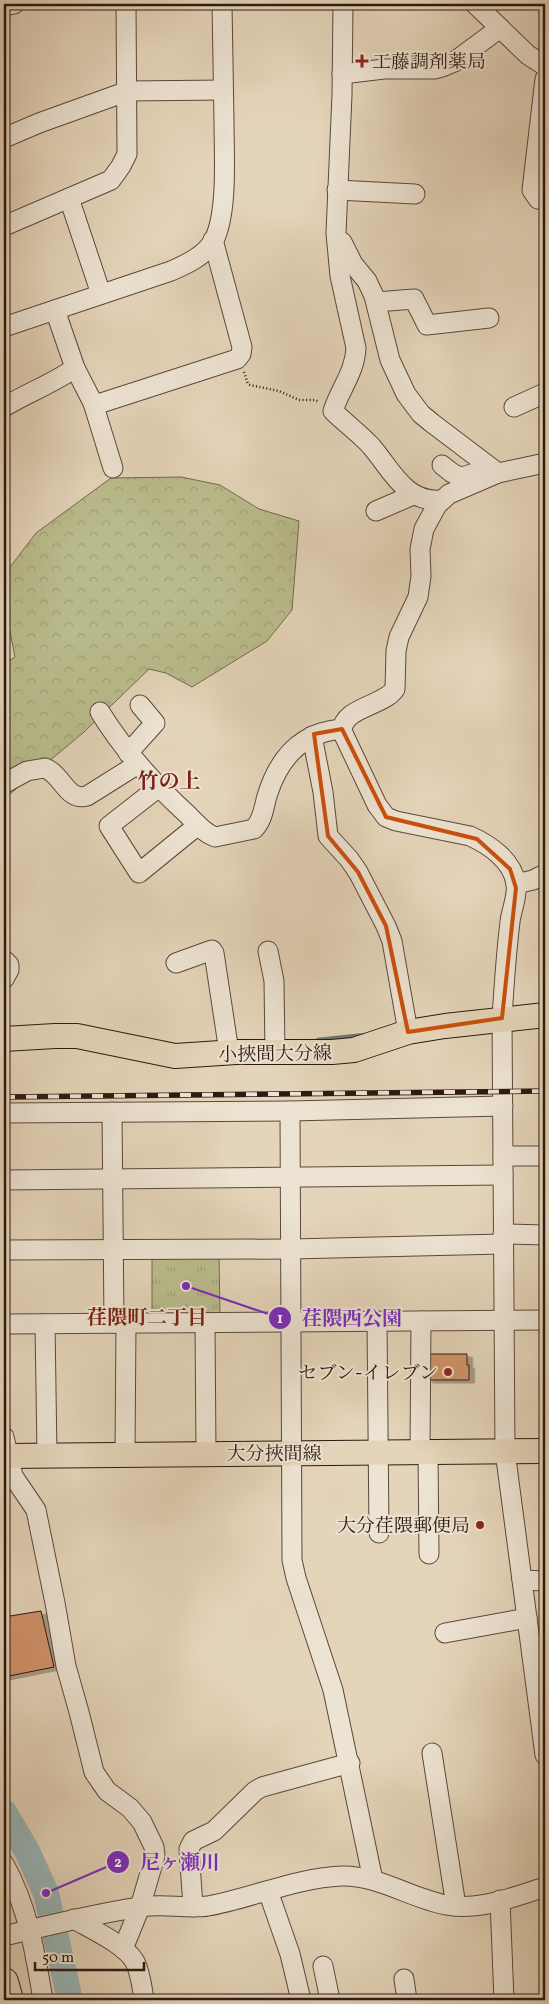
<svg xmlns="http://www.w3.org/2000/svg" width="549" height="2004" viewBox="0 0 549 2004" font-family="Vollkorn,'Noto Serif JP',serif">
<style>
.forest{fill:url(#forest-crowns);stroke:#726a4e}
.park{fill:url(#park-tufts);stroke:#726a4e}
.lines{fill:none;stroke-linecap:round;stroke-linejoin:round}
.stream{stroke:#6d7875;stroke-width:4.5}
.river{stroke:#98b7b8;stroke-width:26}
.building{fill:#d1936a;stroke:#2c1911;filter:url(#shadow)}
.minor-casing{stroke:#5a483b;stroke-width:21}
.major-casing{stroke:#2c1911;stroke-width:26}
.highway-casing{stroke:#2c1911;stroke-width:30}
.path{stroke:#2c1911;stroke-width:2.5;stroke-dasharray:1 2.5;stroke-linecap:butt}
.minor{stroke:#ede3d2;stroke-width:19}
.major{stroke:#e4d4b9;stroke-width:24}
.highway{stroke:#e4d4b9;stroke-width:28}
.rail-casing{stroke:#2c1911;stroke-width:5.5}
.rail{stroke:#ede3d2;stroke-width:4;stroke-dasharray:11;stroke-linecap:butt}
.marked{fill:none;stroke:#cc4f0d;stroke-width:4;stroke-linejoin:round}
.poi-dot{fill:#8f2418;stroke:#ede3d2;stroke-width:2}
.labels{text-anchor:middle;stroke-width:4;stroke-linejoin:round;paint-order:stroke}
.poi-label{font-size:19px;fill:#2c1911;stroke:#ede3d2;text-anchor:end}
.street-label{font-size:19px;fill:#2c1911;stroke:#ede3d2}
.neighbourhood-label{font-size:20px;font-weight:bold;fill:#7a1f14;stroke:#ede3d2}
.quarter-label{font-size:21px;font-weight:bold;fill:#7a1f14;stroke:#ede3d2}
.leader{fill:none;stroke:#7b2cbf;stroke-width:2}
.callout-dot{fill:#7b2cbf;stroke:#ede3d2;stroke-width:2}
.mark-label{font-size:15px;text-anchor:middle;font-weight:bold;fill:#fff}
.callout-label{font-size:20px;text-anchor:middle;font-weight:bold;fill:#7b2cbf;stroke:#ede3d2;stroke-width:4;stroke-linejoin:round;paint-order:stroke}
</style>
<defs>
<pattern id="forest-crowns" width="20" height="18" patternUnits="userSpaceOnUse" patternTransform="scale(1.25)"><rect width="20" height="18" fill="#b9bb8c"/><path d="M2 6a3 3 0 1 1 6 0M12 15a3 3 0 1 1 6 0" fill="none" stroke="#9fa078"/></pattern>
<pattern id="park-tufts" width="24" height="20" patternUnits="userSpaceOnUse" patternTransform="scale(1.25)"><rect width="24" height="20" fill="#b9bb8c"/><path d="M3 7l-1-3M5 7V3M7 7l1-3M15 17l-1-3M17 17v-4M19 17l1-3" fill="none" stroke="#9fa078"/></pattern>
<filter id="shadow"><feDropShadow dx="5.5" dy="3" stdDeviation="0" flood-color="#0004"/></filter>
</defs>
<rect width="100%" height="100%" fill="#e4d4b9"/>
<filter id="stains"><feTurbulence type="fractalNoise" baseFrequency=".004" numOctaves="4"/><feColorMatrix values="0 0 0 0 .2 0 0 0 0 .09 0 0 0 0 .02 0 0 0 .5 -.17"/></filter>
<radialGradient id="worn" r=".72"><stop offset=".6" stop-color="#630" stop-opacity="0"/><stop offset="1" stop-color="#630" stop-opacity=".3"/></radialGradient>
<polygon class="forest" points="181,477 220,485 259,509 299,521 292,610 267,641 192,687 166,673 149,669 84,732 4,799 4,664 15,657 4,602 4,575 36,533 111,478"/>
<polygon class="park" points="152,1254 219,1254 220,1317 152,1318"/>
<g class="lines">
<polyline class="stream" points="318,1040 365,1035"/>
<polyline class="river" points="4,1812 27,1851 46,1893 70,2000"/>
</g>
<g class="building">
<polygon points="427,1354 467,1354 467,1365 469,1365 469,1380 427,1380"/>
<polygon points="41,1611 54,1667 4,1677 4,1617"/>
</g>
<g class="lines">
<g class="minor-casing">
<g id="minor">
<path d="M343,4L342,95L336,233L340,276L356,348C355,372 340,389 333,411C345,423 359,433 371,446C391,469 405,503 441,500"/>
<polyline points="475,4 528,55 545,66"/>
<polyline points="4,6 14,4"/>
<polyline points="342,74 384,69 434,69 442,67 454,62 500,28"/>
<polyline points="545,79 532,190 538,199 545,200"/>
<polyline points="4,138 39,123 128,91 223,90"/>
<polyline points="337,190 415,194"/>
<polyline points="69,198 101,294"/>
<polyline points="4,226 111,180 121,166 127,154 126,4"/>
<polyline points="342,242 353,264 367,281 374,296 390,360 406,394 421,414 432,423 498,473"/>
<polyline points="376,302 414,299 427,325 489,318"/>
<polyline points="55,310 75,368 93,403 98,404 237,359 241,354 242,347 213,240"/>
<path d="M4,327L171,271C187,264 205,256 214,240C228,212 224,154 224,122C223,83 223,43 222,4"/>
<polyline points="93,403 113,468"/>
<path d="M4,407C27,393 52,384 75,368"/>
<polyline points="514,407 545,393"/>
<path d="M545,463L498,473L449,494L437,505L424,529L420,549L421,576L418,597L399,637L396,651L395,689C384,706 343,707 342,731L377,805L386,817L396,821L470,836C490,845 513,861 516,884C518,896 511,911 510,922C506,954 504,986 502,1018L505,1451L545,1755"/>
<path d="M442,465C459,479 459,479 480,471"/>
<polyline points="376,511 413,495"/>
<path d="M100,712C124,751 154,784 188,815C196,823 204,833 215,837L254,829C264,819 264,804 268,793C280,756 303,732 342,729"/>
<polyline points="312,736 323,792 328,836 349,859 358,872 386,926 392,941 408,1032"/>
<polyline points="128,753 155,723 140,705"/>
<path d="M7,782L27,771L45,768C62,774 67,802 87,796L138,764"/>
<polyline points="159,787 109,826 139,873 198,825"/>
<polyline points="516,884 533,880 545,874"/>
<polyline points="268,951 274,981 275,1052"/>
<polyline points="4,960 9,965 9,970 4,979"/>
<polyline points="176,963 212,950 214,953 229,1052"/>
<polyline points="290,1111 292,1560 296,1578 333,1690 373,1880"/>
<polyline points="112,1112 114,1323"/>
<polyline points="4,1113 290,1111 503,1106"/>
<polyline points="503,1156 545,1156"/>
<polyline points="4,1180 503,1175"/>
<polyline points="503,1234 545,1235"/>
<polyline points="4,1250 291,1249 503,1244"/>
<polyline points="377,1321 379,1533"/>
<polyline points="205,1323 206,1454"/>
<polyline points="4,1324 545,1320"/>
<polyline points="45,1324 47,1455"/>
<polyline points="4,1437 13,1476 36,1510 55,1603 66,1666 79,1712 94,1772 107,1791 130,1808 142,1822 154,1847 155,1856 140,1907 123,1949"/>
<polyline points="420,1452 421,1321"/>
<polyline points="428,1452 429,1554"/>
<polyline points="125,1454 126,1323"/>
<polyline points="522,1580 545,1581"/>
<polyline points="445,1633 527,1618"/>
<polyline points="432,1753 456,1906"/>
<path d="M4,1864C28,1907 35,1952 43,2000"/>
<polyline points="268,1891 290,1954 301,2000"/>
<polyline points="500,1900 504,2000"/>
<polyline points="193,1907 189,1849 193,1841 214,1831 255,1791 262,1787 350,1763"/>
<path d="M74,1919C91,1929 126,1945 135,1962C141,1974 142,1988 144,2000"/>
<path d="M4,1936C49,1925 94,1914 140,1907C163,1903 186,1909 208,1906C252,1898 296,1878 341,1876C378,1875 410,1898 446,1905C479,1911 514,1897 545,1887"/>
<polyline points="323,1966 330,2000"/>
<polyline points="404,1979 407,2000"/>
</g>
</g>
<g class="major-casing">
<g id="major">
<polyline points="4,1039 55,1036 77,1036 175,1056 236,1052 332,1052 354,1050 408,1032 445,1026 545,1015"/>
<polyline points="4,1456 545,1451"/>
</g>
</g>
<g class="highway-casing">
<polyline id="highway" points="4,1982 9,2000"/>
</g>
<polyline class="path" points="244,372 248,384 250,385 279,391 299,400 315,400 319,402"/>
<use href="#minor" class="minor"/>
<use href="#major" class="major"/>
<use href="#highway" class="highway"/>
<g class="rail-casing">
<polyline id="rail" points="4,1097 545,1091"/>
</g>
<use href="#rail" class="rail"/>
</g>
<path class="marked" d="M342,729L386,817L477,839L510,869L516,888L502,1018L408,1032L386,926L358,872L328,836L314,734Z"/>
<g class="poi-dot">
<path d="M359.5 53.5h5v5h5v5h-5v5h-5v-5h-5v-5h5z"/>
<circle cx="448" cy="1372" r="5"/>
<circle cx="480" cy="1525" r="5"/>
</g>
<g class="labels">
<g class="poi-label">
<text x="372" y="68" text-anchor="start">工藤調剤薬局</text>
<text x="438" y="1379">セブン-イレブン</text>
<text x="470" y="1532">大分荏隈郵便局</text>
</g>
<g class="street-label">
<text transform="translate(275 1053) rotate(-1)" y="7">小挾間大分線</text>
<text x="274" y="1460">大分挾間線</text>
</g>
<g class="neighbourhood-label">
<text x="147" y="1324">荏隈町二丁目</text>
</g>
<g class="quarter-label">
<text x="169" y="788">竹の上</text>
</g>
</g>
<path class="leader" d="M186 1286L280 1318M46 1893L118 1862"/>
<g class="callout-dot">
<circle cx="186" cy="1286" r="5"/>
<circle cx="46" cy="1893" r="5"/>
<circle cx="280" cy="1318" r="12"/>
<circle cx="118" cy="1862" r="12"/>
</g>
<g class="mark-label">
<text x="280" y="1323">1</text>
<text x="118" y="1867">2</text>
</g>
<g class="callout-label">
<text x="352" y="1325">荏隈西公園</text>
<text x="180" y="1869">尼ヶ瀬川</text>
</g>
<rect width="549" height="2004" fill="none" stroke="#e4d4b9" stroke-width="20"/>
<rect x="5" y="5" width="539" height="1994" fill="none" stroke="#2c1911" stroke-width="2.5"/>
<rect x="10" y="10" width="529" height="1984" fill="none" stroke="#2c1911"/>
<path d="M35 1962v8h109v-8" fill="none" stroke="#2c1911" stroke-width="2.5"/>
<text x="42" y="1962" font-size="15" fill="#2c1911" stroke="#ede3d2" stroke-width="4" paint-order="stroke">50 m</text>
<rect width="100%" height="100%" filter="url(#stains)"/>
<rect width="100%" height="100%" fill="url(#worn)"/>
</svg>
